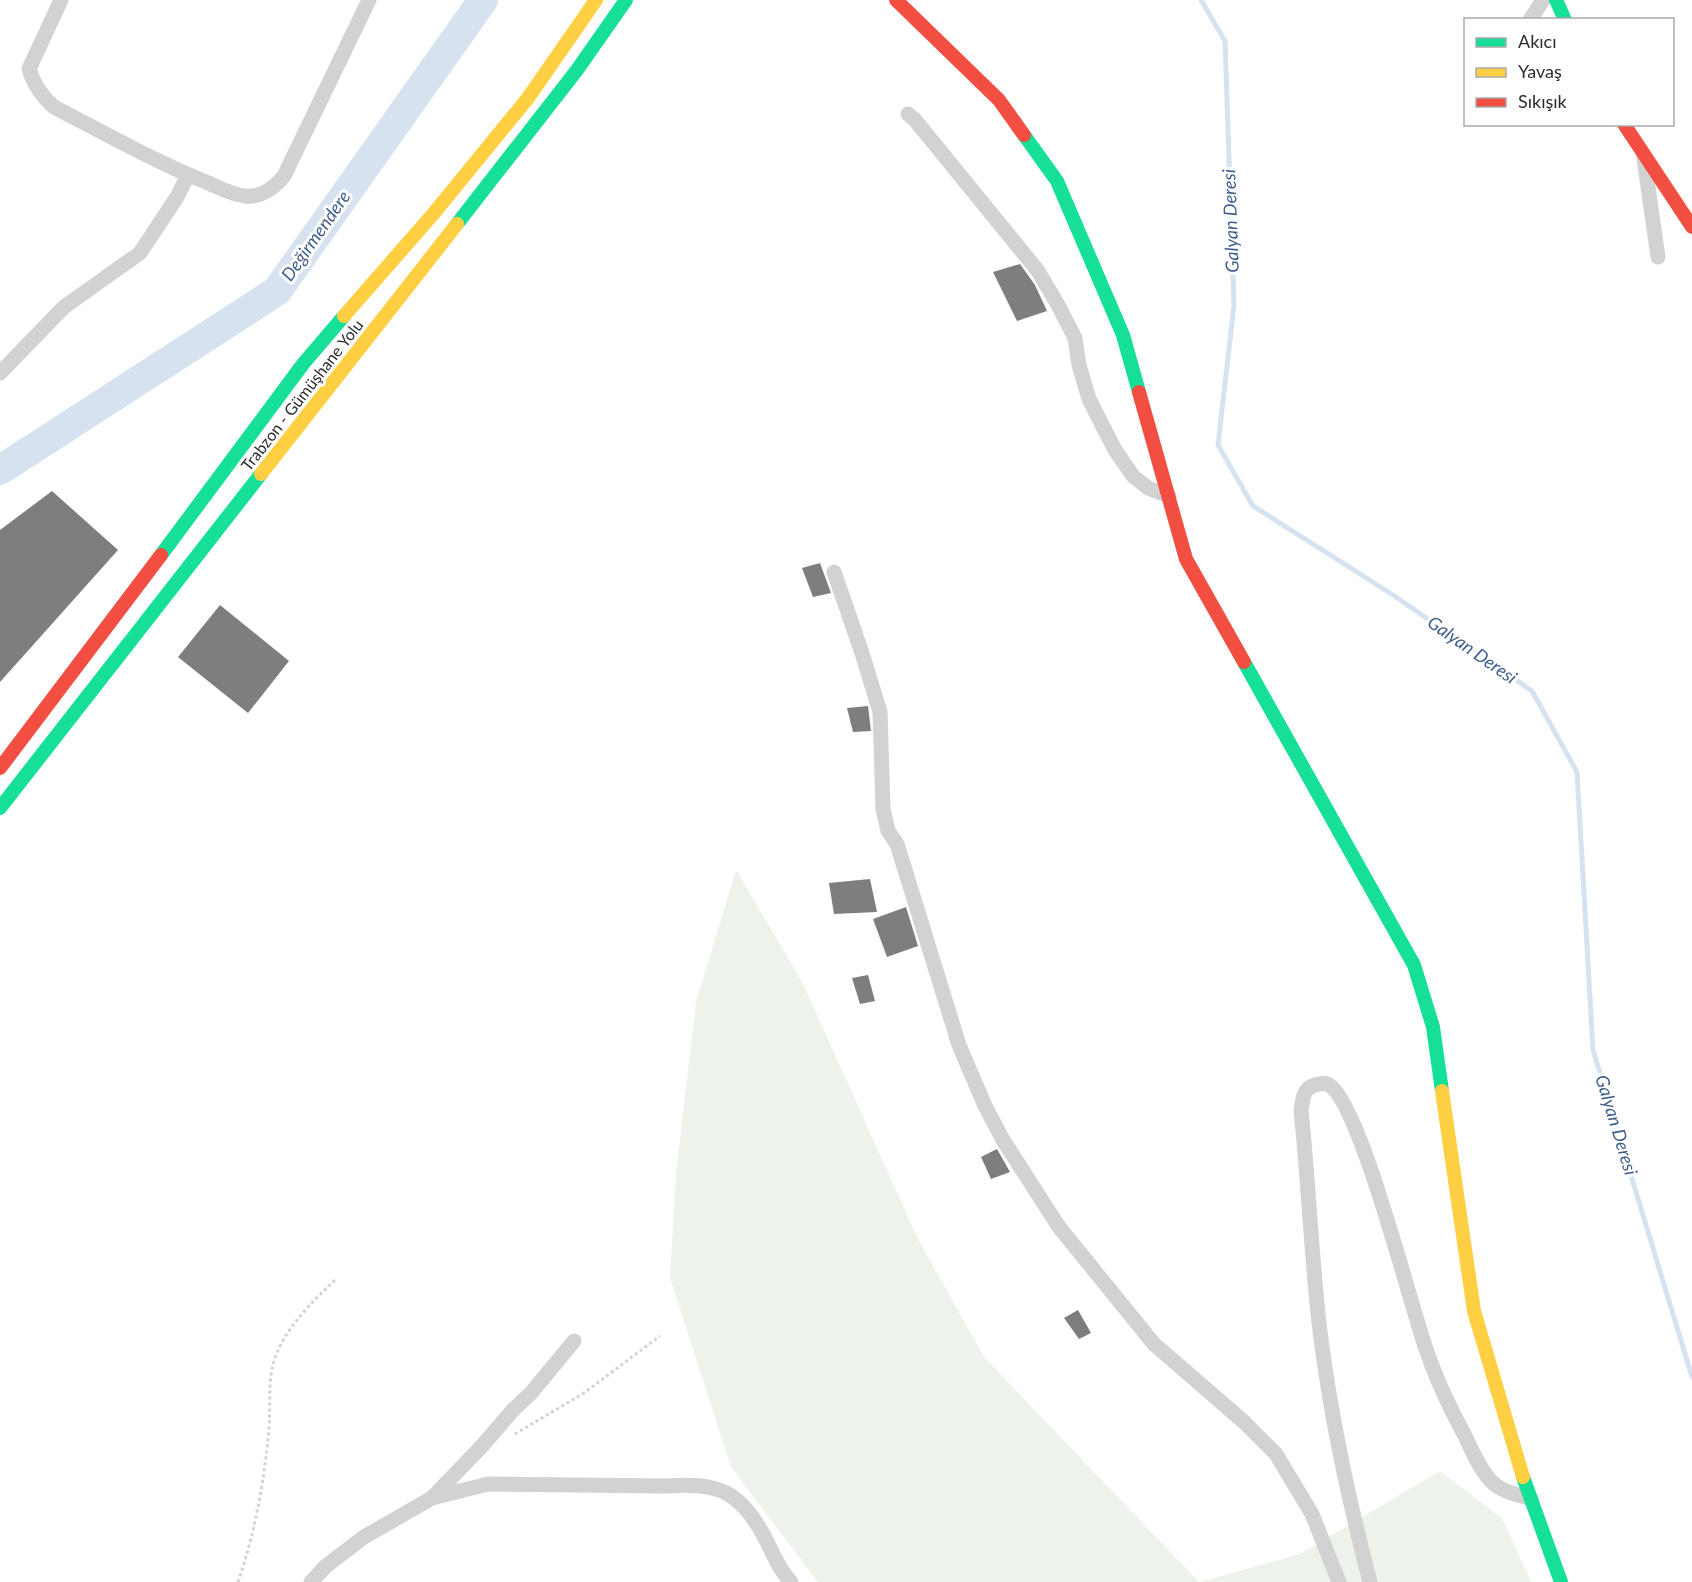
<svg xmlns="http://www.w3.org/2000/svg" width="1692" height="1582" viewBox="0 0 1692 1582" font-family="Lato,sans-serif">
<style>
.green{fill:#edf3eb}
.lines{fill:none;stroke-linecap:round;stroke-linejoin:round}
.stream{stroke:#d7e2f0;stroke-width:5}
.river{stroke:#d7e2f0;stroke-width:30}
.building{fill:#7e7e7e}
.path{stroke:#d2d2d2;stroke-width:3;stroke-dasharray:3 3;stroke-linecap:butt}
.street{stroke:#d2d2d2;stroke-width:15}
.fast{stroke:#16e098;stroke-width:14}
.slow{stroke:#ffcf43;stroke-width:14}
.jam{stroke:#f24e42;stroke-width:14}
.labels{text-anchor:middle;stroke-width:6;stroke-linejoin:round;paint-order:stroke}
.street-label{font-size:16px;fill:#2d2d2d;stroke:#fff}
.water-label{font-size:18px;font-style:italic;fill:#3d5d8c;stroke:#fff}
</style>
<rect width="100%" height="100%" fill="#fff"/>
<g class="green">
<polygon points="736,870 802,982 919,1241 984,1357 1199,1582 818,1582 731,1467 670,1278 676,1174 696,1002"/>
<polygon points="1440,1471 1502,1518 1531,1582 1200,1582 1300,1554"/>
</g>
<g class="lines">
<polyline class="stream" points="1201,0 1225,41 1234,305 1218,445 1253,506 1390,593 1532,691 1577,772 1593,1050 1692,1377"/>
<polyline class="river" points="0,470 277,291 483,0"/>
</g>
<g class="building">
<polygon points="1020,264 1035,285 1047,311 1017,321 993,272"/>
<polygon points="52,491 118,550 0,682 0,530"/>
<polygon points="820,563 831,593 813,597 802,568"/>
<polygon points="220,605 289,661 248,713 178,657"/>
<polygon points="868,706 871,731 853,732 847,708"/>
<polygon points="870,879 877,912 834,914 829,883"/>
<polygon points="906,907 918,946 887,957 873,919"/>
<polygon points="868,975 875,1001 860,1004 852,978"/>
<polygon points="997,1149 1010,1172 991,1179 981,1157"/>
<polygon points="1078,1310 1091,1333 1079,1339 1064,1318"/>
</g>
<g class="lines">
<g class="path">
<polyline points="515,1434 584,1393 660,1336"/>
<path d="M238,1582C255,1533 264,1482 269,1430C271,1405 267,1382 275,1358C286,1327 313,1301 336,1279"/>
</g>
<g class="street">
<path d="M61,0L29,69C34,85 41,96 54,107C104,133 154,161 206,182C218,187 232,195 245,196C261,198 275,187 284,176L369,0"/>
<polyline points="1530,20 1543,0"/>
<polyline points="908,114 915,120 1038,271 1058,305 1075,338 1079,365 1089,399 1115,450 1133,476 1148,488 1169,496"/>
<polyline points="1644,159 1658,257"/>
<polyline points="0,373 64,307 140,253 177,197 188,175"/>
<polyline points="834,572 861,650 880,712 883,809 888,831 897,844 959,1045 985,1106 1003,1140 1059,1227 1154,1344 1244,1422 1276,1454 1312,1514 1339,1582"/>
<path d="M432,1498L488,1484L668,1486C719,1482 741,1492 765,1538C773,1553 779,1570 791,1582"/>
<polyline points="311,1582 326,1566 364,1537 432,1498 482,1446 513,1410 531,1393 574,1341"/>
<path d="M1370,1582C1347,1494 1328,1404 1318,1314C1311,1246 1308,1178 1301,1110C1303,1099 1303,1088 1315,1085C1320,1084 1325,1082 1329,1085C1360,1103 1410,1304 1426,1349C1436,1379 1450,1408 1465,1436C1472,1451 1479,1467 1490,1480C1501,1492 1516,1494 1531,1499"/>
</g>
<g class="fast">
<polyline points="1556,0 1565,20"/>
<polyline points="1024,135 1057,181 1123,335 1139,392"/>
<polyline points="457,224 577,70 626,0"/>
<polyline points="161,555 303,364 344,316"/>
<polyline points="1244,662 1414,965 1433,1027 1442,1091"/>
<polyline points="0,808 261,474"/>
<polyline points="1523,1477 1561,1582"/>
</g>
<g class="slow">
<polyline points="344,316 434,213 528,98 596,0"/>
<polyline points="261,474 457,224"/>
<polyline points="1442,1091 1474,1311 1523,1477"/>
</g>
<g class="jam">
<polyline points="896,0 999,100 1024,135"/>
<polyline points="1624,124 1692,227"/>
<polyline points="1139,392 1186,559 1244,662"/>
<polyline points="0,768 161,555"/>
</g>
</g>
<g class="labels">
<g class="street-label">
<text transform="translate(302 395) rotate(-52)" y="6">Trabzon - Gümüşhane Yolu</text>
</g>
<g class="water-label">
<text transform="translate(1231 221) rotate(-92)" y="6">Galyan Deresi</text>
<text transform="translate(316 236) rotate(-55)" y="6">Değirmendere</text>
<text transform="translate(1472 650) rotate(35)" y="6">Galyan Deresi</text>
<text transform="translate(1616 1125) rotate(73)" y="6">Galyan Deresi</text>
</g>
</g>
<rect x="1464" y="18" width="210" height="108" fill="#ffffff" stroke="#ababab" stroke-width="1.5"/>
<rect x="1476" y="38" width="30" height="9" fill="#16e098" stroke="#ababab" stroke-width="1.5"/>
<text x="1518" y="48" font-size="18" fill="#2d2d2d">Akıcı</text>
<rect x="1476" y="68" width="30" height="9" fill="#ffcf43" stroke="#ababab" stroke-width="1.5"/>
<text x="1518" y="78" font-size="18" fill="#2d2d2d">Yavaş</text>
<rect x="1476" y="98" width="30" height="9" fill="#f24e42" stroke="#ababab" stroke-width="1.5"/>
<text x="1518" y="108" font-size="18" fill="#2d2d2d">Sıkışık</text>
</svg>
